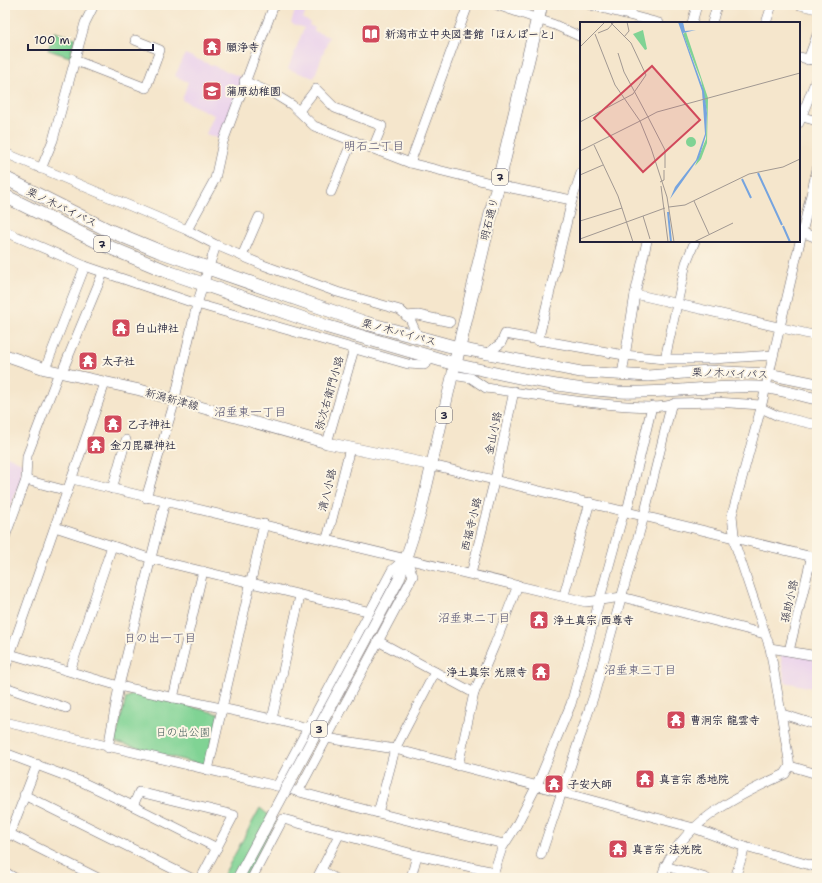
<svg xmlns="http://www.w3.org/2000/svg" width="822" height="883" viewBox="0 0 822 883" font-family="'Shantell Sans','Klee One',sans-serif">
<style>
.built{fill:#ead1ec}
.green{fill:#80d394;stroke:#517a68}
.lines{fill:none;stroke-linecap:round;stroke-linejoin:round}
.minor-casing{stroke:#6c676e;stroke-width:10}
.major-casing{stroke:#6c676e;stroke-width:12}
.highway-casing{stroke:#6c676e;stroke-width:14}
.minor{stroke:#fff;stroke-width:9}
.major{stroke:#fff;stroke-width:11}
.highway{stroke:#fff;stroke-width:13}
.major-bridge-casing{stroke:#6c676e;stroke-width:12;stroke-linecap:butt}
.major-bridge{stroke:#fff;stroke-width:11}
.labels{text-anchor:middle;stroke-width:4;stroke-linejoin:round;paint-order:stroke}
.shield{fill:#fcf5e5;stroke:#63616e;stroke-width:1}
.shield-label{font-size:10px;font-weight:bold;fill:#22223b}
.poi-label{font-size:11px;font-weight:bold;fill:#22223b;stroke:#fcf5e5;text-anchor:start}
.street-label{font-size:11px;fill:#22223b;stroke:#fcf5e5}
.park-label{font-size:11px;fill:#3e5756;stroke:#fcf5e5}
.neighbourhood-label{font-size:12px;fill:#535171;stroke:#fcf5e5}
.inset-river{fill:none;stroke:#76a4df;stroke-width:2}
.inset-road{fill:none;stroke:#a19892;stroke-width:1}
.view{fill:#d1495b;fill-opacity:0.15;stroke:#d1495b;stroke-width:2}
.inset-edge{fill:none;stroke:#22223b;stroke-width:2}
</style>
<rect width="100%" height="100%" fill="#fcf5e5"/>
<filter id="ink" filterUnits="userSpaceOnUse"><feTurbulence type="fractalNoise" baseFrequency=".025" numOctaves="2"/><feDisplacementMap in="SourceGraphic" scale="8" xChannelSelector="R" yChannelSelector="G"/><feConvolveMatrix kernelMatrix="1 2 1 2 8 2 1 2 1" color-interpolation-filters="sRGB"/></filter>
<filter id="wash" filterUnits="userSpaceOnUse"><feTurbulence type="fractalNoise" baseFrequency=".012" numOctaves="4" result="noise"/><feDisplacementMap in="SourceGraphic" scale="16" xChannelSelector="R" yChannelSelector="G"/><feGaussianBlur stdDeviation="0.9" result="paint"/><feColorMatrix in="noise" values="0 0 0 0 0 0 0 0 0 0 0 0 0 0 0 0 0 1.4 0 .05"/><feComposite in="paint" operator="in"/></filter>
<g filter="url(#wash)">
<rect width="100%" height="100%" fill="#f5e6cc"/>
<g class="built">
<polygon points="297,5 308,5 303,19 310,22 309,25 315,28 314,31 329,37 314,78 288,69 304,28 291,23"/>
<polygon points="185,54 243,78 220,139 206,134 214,115 182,100 188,82 175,76"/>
<polygon points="5,455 22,463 21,480 5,521"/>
<polygon points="780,652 817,659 817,689 785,682"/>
</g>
<g class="green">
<polygon points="54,32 75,38 70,57 48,50"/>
<polygon points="136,692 219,714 206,766 115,742 126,698"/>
<polygon points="260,808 276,821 245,878 222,878"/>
</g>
</g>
<g filter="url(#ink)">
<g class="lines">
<g class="minor-casing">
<g id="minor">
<polyline points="497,5 555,25 581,37"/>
<polyline points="590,5 659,23"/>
<polyline points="800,5 817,9"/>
<polyline points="630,15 633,5"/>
<polyline points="692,23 697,5"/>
<polyline points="712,23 717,5"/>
<polyline points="766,23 772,5"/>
<polyline points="799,57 817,61"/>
<polyline points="74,60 146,88 160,50 135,40"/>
<polyline points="808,60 817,35"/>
<polyline points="244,81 274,94 292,105 314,126 410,163 511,188 572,200"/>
<polyline points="299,111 316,89 335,108 382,126 373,148"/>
<polyline points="799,116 817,121"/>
<polyline points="799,123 817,77"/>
<polyline points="5,153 187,230 216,245 263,265 337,292 400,310 410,319 418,337"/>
<polyline points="410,163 468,5"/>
<polyline points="41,169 53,140 85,23 94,5"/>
<polyline points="817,169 761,408 732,515 735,544 770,648 790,766 817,774"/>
<polyline points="331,192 348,151 355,141"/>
<polyline points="187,230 215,179 223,142 274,5"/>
<polyline points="799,231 817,238"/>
<polyline points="5,234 6,232 85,266 197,304 216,245"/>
<polyline points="242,256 259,217"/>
<polyline points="635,294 817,336"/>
<polyline points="406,316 418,315 450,322"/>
<polyline points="538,341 572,200 581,173"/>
<polyline points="486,355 501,343 505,334 624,355 665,359 713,359 773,355"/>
<polyline points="665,359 686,263 695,241"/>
<polyline points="64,367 103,273"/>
<polyline points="45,369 85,266"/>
<path d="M452,375L471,378L486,388C518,392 654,416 675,403L716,402L761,405"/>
<polyline points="622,375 635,294 647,241"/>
<polyline points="761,408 778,416 817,425"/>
<polyline points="327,443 354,349"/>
<polyline points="432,465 817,558"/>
<polyline points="72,479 586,602 622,597 765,634"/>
<polyline points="26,480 68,491"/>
<polyline points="112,489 126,440"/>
<polyline points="146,498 173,407 197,304 408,364 424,365 432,358"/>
<polyline points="55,527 152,559 371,612"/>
<polyline points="5,537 26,480 27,456 59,372"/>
<polyline points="327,539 350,448"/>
<polyline points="471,574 496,474 514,391"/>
<polyline points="564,595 590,502"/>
<polyline points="378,641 474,693 458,766"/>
<polyline points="770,648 817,656"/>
<polyline points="789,651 811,559 809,556"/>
<polyline points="10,654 119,686 272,719 308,728 326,738 395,749 561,792 694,828 745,847 817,867"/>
<polyline points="5,669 105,383"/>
<polyline points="70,671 112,546"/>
<polyline points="5,687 66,708"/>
<polyline points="474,693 495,644 518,585"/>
<polyline points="173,698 203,571"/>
<polyline points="782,714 817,725"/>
<polyline points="272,719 300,596"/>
<polyline points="5,722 277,786 378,813 395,749 435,672"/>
<polyline points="108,748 119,686 165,502"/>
<polyline points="5,753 82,782 133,806 139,792 234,815 201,878"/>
<polyline points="208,770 264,524"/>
<polyline points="277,786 392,570 406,558 413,576 298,792"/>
<polyline points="24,795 191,878"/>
<polyline points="133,806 217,848"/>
<polyline points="378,813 504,844"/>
<polyline points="10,834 37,764"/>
<polyline points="5,839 10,834 98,878"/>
<polyline points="541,855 594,695 644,516 671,406"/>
<polyline points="665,866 706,878"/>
<polyline points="322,871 334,878"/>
<polyline points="5,872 15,878"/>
<polyline points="252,878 283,819 417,855 494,872"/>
<polyline points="317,878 339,835"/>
<polyline points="411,878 417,855"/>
<polyline points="492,878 502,848 516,826 537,785 571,704 624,511 628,507 652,406"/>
<path d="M661,878C678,824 737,796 785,774L790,766"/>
<polyline points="735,878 745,847"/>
</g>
</g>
<g class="major-casing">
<g id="major">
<polyline points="458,348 581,372 648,376 708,371 768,374 817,384"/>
<polyline points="5,355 45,369 140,390 327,443 432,465"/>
<path d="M399,579L420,515L455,364C508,376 564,389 619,392C665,394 711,385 758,387C777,388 798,395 817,399"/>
</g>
</g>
<g class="highway-casing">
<g id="highway">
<polyline points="5,178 108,230 159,251 366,323 458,348"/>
<polyline points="5,196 104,245 171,273 325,326 455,364 541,5"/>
</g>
</g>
<use href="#minor" class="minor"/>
<use href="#major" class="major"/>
<use href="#highway" class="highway"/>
<g class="major-bridge-casing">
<polyline id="major-bridge" points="238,878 399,579"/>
</g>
<use href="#major-bridge" class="major-bridge"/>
</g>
</g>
<defs>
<g id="library-square" transform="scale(1)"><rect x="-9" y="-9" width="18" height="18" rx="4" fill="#d1495b" stroke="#fcf5e5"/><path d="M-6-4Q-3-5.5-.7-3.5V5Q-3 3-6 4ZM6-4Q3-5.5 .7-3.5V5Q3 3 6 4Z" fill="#fff"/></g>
<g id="temple-square" transform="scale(1)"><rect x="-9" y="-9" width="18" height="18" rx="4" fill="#d1495b" stroke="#fcf5e5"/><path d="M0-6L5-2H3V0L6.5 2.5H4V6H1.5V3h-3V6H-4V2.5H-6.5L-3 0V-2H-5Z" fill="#fff"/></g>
<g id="school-square" transform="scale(1)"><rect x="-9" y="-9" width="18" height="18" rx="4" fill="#d1495b" stroke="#fcf5e5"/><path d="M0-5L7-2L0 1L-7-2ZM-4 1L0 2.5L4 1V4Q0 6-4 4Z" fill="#fff"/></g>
</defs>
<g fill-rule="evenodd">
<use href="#library-square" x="371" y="34"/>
<use href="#temple-square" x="212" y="47"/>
<use href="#school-square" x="212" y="91"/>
<use href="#temple-square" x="121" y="328"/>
<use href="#temple-square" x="88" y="361"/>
<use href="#temple-square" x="113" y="424"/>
<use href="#temple-square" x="96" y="445"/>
<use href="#temple-square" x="539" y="620"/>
<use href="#temple-square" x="541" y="672"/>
<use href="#temple-square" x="676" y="720"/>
<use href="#temple-square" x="645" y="779"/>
<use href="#temple-square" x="554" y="784"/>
<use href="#temple-square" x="618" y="849"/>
</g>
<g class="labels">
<g class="shield">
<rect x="492" y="169" width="16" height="16" rx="3"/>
<rect x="94" y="236" width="16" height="16" rx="3"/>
<rect x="436" y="407" width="16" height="16" rx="3"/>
<rect x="311" y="721" width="16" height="16" rx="3"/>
</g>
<g class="shield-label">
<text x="500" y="181">7</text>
<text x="102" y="248">7</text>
<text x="444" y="419">3</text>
<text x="319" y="733">3</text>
</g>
<g class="poi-label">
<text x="385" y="38">新潟市立中央図書館「ほんぽーと」</text>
<text x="226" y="51">願浄寺</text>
<text x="226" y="95">蒲原幼稚園</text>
<text x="135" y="332">白山神社</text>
<text x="102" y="365">太子社</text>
<text x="127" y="428">乙子神社</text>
<text x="110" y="449">金刀毘羅神社</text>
<text x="553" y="624">浄土真宗 西尊寺</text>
<text x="527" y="676" text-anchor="end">浄土真宗 光照寺</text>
<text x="690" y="724">曹洞宗 龍雲寺</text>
<text x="659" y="783">真言宗 悉地院</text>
<text x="568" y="788">子安大師</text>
<text x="632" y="853">真言宗 法光院</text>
</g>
<g class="street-label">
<text transform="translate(62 207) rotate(26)" y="4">栗ノ木バイパス</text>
<text transform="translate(489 219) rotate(-76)" y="4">明石通り</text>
<text transform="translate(399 332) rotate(15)" y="4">栗ノ木バイパス</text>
<text transform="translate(730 373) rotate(2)" y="4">栗ノ木バイパス</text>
<text transform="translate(329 393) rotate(-74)" y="4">弥次右衛門小路</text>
<text transform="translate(172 399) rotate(15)" y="4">新潟新津線</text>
<text transform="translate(493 433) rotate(-78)" y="4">金山小路</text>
<text transform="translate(327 490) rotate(-76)" y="4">清八小路</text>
<text transform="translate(471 524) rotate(-76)" y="4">西福寺小路</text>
<text transform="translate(789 601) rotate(-77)" y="4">孫助小路</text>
</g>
<g class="park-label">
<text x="183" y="736">日の出公園</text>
</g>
<g class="neighbourhood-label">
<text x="374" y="150">明石二丁目</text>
<text x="250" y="416">沼垂東一丁目</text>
<text x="474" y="622">沼垂東二丁目</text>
<text x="160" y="642">日の出一丁目</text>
<text x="640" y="674">沼垂東三丁目</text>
</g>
</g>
<g transform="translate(580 22)">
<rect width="220" height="220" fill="#f5e6cc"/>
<path d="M63,8L67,27L65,28L53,12ZM106,10L128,76L127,121L121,137L115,144L126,117L127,91L121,58L103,12ZM106 120a5 5 0 1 1 10 0a5 5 0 1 1-10 0Z" fill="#80d394"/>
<path d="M98,0H103L105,9L116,8L103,11L124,69L127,91L126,113L119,136L90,177L95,165L116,138L125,112L122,69Z" fill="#76a4df"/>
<path class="inset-river" d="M178,151L202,203M162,157L171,176M88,190L91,220M203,204L210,220"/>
<path class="inset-road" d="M18,11L28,7L34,0M15,12L35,63L60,99L77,90L220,51M44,15L49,9L47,0M0,25L25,0M38,31L44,50L68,95M68,95L85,128V146M0,100L53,72L66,53L51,21L30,0M14,123L38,174L53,220M0,129L60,99L71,126L87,175L94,220M0,153L23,143M80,160L84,158V148M81,164L88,220M114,179L129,212M89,185L105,183L169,152L203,145L220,137M63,194L70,217M0,199L42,186M0,217L85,186M114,220L153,201"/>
<path class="view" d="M72,44L120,98L63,150L14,96Z"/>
<rect width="220" height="220" class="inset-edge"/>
</g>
<rect width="822" height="883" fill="none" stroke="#fcf5e5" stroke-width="20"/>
<path d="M28 44v6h125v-6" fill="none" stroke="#22223b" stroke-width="2"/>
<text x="34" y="44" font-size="12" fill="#22223b" stroke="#fcf5e5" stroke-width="3" paint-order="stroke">100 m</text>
</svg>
